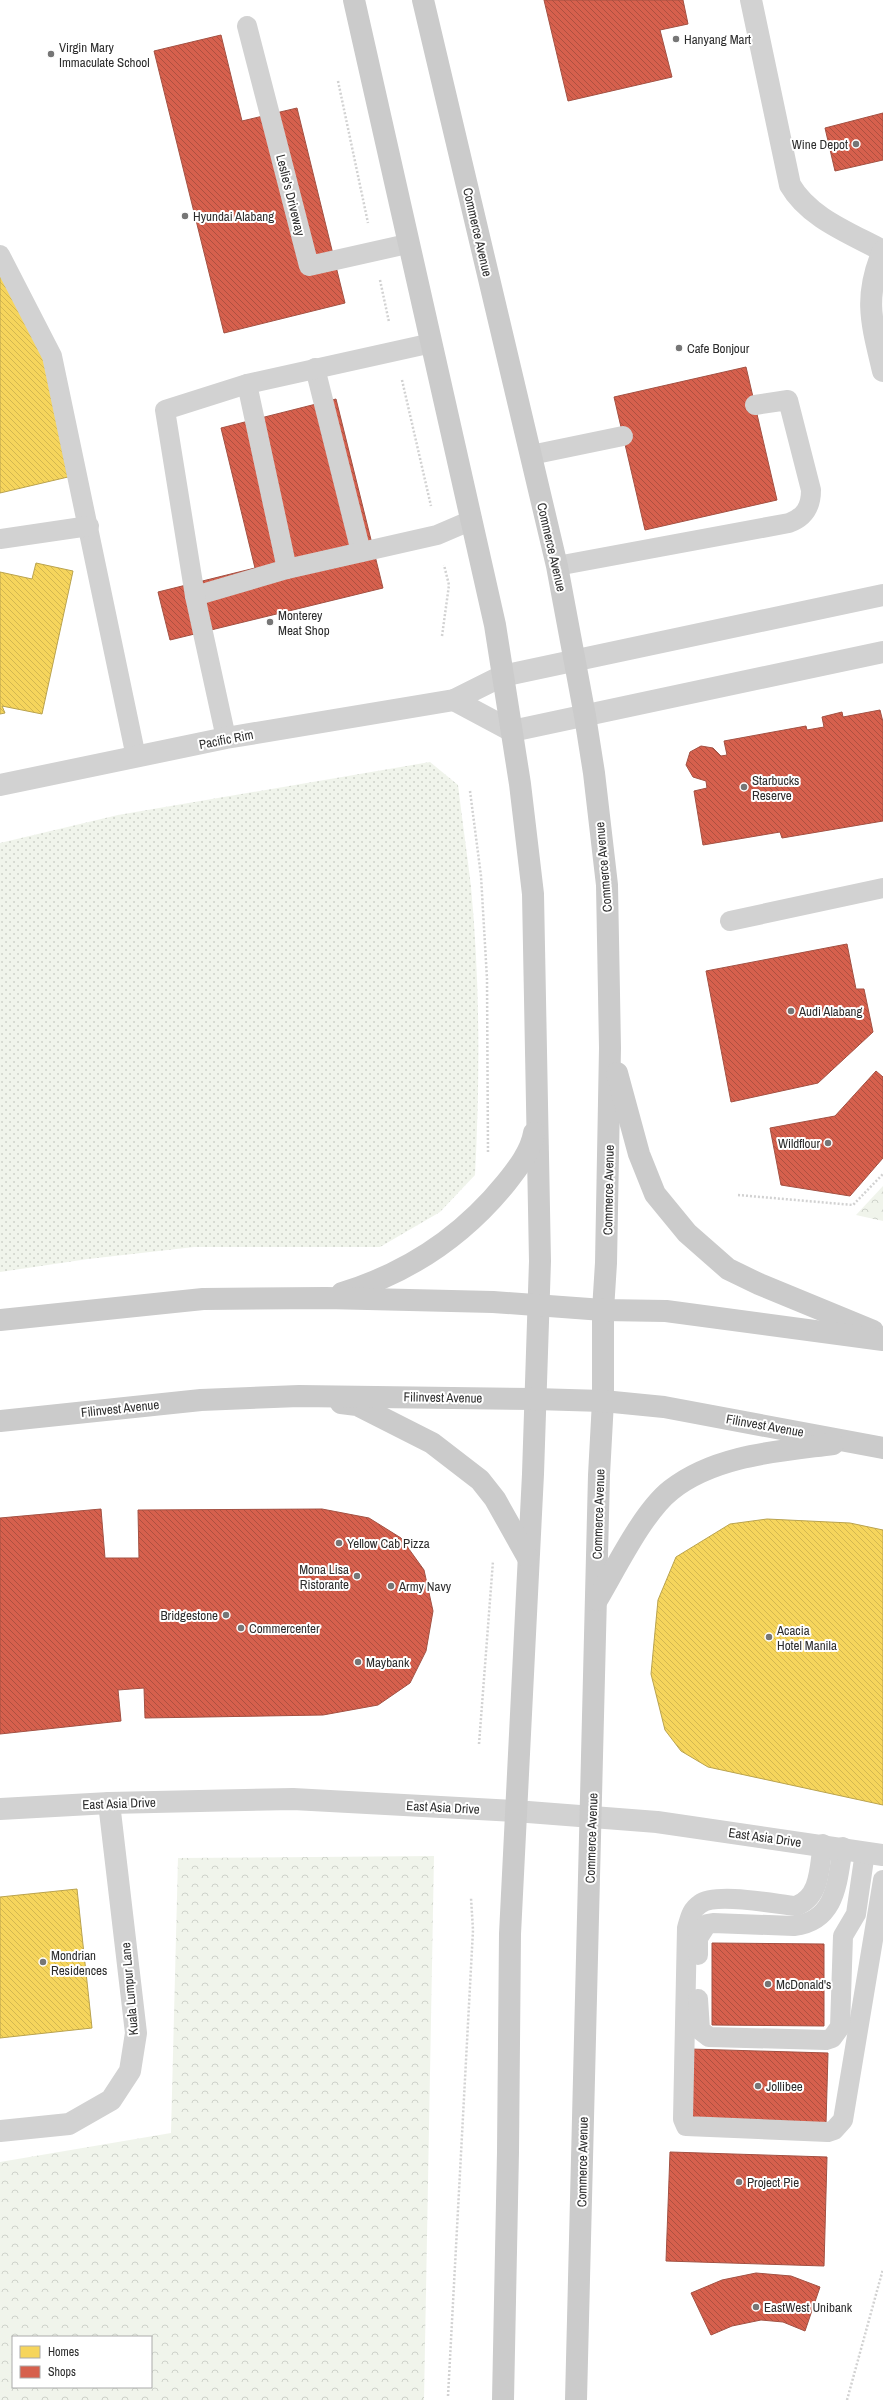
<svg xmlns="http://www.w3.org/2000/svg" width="883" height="2400" viewBox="0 0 883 2400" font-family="'Archivo Narrow',sans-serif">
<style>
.grass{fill:url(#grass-dots)}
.park{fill:url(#park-crowns);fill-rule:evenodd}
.homes{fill:url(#homes-back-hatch);stroke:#baa34e}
.shops{fill:url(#shops-back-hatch);stroke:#a35143}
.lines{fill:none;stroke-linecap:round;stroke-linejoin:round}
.path{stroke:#d2d2d2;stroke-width:2.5;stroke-dasharray:2 2;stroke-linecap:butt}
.lane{stroke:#d2d2d2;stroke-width:20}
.street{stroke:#d2d2d2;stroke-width:22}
.secondary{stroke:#cbcbcb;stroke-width:22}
.poi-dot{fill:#767676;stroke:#fff;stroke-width:1.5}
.labels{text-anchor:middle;stroke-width:4;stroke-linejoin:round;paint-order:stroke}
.poi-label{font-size:13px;fill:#2d2d2d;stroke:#fff;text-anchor:start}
.street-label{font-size:13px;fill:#2d2d2d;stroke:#fff}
</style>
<defs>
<pattern id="grass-dots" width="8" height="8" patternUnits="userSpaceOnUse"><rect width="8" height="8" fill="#f0f4eb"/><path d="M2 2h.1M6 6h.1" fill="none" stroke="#ced2ca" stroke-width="1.8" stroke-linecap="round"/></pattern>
<pattern id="park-crowns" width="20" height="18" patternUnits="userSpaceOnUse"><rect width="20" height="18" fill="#f0f4eb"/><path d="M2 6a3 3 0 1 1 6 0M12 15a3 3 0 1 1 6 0" fill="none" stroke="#ced2ca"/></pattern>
<pattern id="homes-back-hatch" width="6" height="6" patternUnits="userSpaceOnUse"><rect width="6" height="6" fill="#f6d55c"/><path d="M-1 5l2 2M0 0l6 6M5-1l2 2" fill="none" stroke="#d3b750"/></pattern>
<pattern id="shops-back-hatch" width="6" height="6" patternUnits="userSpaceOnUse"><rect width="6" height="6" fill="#d6604d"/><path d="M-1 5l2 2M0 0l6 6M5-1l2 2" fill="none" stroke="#ae5040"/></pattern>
</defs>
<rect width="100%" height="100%" fill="#fff"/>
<path class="grass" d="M430,762L458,785C462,819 467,853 471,887C480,982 480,1079 475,1175L440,1212L380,1247H194L88,1259L0,1272V843L118,815Z"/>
<g class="park">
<polygon points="883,1186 883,1221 856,1215"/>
<path d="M434,1856L424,2400H0V2162L171,2133L178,1858ZM13,2337H151V2387H13Z"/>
</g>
<g class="homes">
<polygon points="0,262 40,340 68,477 0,493"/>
<polygon points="36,563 73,571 42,714 2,706 5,713 0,714 0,572 32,579"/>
<polygon points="767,1519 850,1523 883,1530 883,1805 708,1767 681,1751 665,1730 651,1674 658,1600 676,1557 730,1524"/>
<polygon points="77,1889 92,2028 0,2038 0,1897"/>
</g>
<g class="shops">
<polygon points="544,0 683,0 688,24 660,30 672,77 568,101"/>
<polygon points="221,35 242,121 297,108 345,303 224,333 154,51"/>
<polygon points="883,113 883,160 835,171 825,128"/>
<polygon points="746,367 777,500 645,530 614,397"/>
<polygon points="336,399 383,588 170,640 158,592 255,568 221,428"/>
<polygon points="880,710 883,722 883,821 782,838 780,832 703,845 694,791 707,788 706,781 693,777 686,765 690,752 701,746 713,748 721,756 727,755 724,741 806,726 807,730 824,727 822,717 842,712 843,717"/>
<polygon points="847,944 856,989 864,989 873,1032 818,1083 731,1102 706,971"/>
<polygon points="876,1071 883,1077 883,1158 850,1196 781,1185 770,1128 835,1116"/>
<polygon points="101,1509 105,1558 139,1558 138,1510 322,1509 369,1518 401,1538 424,1570 433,1611 426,1651 410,1683 378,1705 323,1715 145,1718 144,1688 118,1690 121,1721 0,1734 0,1518"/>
<polygon points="712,1943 824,1944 824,2026 712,2025"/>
<polygon points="690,2049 828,2053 826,2124 690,2120"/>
<polygon points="670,2152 827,2157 824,2266 666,2261"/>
<polygon points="756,2273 791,2276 820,2287 805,2331 783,2322 761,2320 732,2326 711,2335 691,2293 722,2280"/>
</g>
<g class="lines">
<g class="path">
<polyline points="338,81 368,223"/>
<polyline points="380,280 389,322"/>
<polyline points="402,380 431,506"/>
<polyline points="442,636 449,585 444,565"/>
<polyline points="470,791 481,876 487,979 488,1154"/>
<polyline points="738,1195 853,1205 883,1174"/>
<polyline points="479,1744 493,1561"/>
<polyline points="448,2396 473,1930 471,1898"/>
<polyline points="847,2400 883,2269"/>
</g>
<g class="lane">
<polyline points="247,26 309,266 407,244"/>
<polyline points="0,255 52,356 136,757"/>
<polyline points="315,368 361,552"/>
<polyline points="247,384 287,569"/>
<polyline points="531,455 623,436"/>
<polyline points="0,539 89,526"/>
<path d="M557,566L789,523C805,517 811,507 811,490L788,400L755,405"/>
<polyline points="195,596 287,569 437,535 472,520"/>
<polyline points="226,738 195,596 165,410 247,384 432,343"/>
<polyline points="730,921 883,888"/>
<path d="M823,1844C819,1867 821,1897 796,1906C775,1904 716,1892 700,1904C691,1910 690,1918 687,1928L683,2119L686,2126L828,2132L834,2130L843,2120L883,1880"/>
<path d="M698,1955V1938L707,1924L713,1923L794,1926C837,1921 837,1881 843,1847"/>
<polyline points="698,1999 700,2030 709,2037 826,2040 832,2038 840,2027 843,1936 856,1914 865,1852"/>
</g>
<g class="street">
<path d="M751,0L790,185C809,218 850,233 883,251"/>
<path d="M883,251C863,298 872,324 883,371"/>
<polyline points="454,700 512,731 883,652"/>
<polyline points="0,785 226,738 454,700 502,676 883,595"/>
<polyline points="0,1809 109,1803 293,1799 515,1811 657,1822 883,1855"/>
<polyline points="0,2131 69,2124 111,2100 130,2071 136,2033 109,1803"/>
</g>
<g class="secondary">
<polyline points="354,0 495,625 520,784 533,894 540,1261 533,1474 510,1934 508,2152 503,2400"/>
<polyline points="423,0 557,566 585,716 594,773 607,885 610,1048 606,1263 603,1310 603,1401 599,1475 576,2400"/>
<polyline points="617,1073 639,1154 655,1194 687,1233 728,1269 759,1284 873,1331"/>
<path d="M342,1293C408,1273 463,1236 506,1183C518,1168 531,1151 534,1133"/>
<polyline points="0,1320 203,1299 326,1298 493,1302 603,1310 666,1311 883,1340"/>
<polyline points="341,1403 357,1405 432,1443 480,1480 495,1499 527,1556"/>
<polyline points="0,1421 201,1400 299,1396 535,1399 603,1401 664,1407 883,1448"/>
<path d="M597,1600C616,1568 643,1512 671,1490C715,1455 780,1451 833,1444"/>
</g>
</g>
<g class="poi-dot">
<circle cx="676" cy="39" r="4"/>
<circle cx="51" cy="54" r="4"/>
<circle cx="856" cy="144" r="4"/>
<circle cx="185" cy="216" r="4"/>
<circle cx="679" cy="348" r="4"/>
<circle cx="270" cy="622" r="4"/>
<circle cx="744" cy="787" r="4"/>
<circle cx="791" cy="1011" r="4"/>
<circle cx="828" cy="1143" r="4"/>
<circle cx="339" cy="1543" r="4"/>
<circle cx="357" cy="1576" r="4"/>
<circle cx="391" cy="1586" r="4"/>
<circle cx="226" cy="1615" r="4"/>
<circle cx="241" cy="1628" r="4"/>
<circle cx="769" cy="1637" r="4"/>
<circle cx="358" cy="1662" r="4"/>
<circle cx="43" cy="1962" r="4"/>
<circle cx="768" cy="1984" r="4"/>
<circle cx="758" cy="2086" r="4"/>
<circle cx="739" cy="2182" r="4"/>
<circle cx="756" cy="2307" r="4"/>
</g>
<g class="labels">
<g class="poi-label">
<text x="684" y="44">Hanyang Mart</text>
<text x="59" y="52">Virgin Mary<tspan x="59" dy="15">Immaculate School</tspan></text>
<text x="848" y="149" text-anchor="end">Wine Depot</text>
<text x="193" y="221">Hyundai Alabang</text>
<text x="687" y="353">Cafe Bonjour</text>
<text x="278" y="620">Monterey<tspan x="278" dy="15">Meat Shop</tspan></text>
<text x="752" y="785">Starbucks<tspan x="752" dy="15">Reserve</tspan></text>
<text x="799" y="1016">Audi Alabang</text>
<text x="820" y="1148" text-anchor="end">Wildflour</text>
<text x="347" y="1548">Yellow Cab Pizza</text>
<text x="349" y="1574" text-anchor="end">Mona Lisa<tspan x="349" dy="15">Ristorante</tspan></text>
<text x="399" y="1591">Army Navy</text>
<text x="218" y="1620" text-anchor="end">Bridgestone</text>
<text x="249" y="1633">Commercenter</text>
<text x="777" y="1635">Acacia<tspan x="777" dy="15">Hotel Manila</tspan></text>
<text x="366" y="1667">Maybank</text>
<text x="51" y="1960">Mondrian<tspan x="51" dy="15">Residences</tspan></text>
<text x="776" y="1989">McDonald's</text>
<text x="766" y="2091">Jollibee</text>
<text x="747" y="2187">Project Pie</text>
<text x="764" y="2312">EastWest Unibank</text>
</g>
<g class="street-label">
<text transform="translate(291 195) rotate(76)" y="5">Leslie's Driveway</text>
<text transform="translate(478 232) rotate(77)" y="5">Commerce Avenue</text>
<text transform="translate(552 547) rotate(77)" y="5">Commerce Avenue</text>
<text transform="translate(226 739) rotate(-11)" y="5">Pacific Rim</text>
<text transform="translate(603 867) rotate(-95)" y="5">Commerce Avenue</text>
<text transform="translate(608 1190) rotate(-89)" y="5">Commerce Avenue</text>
<text transform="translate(443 1397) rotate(1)" y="5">Filinvest Avenue</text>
<text transform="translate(120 1408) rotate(-6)" y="5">Filinvest Avenue</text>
<text transform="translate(765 1425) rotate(10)" y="5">Filinvest Avenue</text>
<text transform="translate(598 1514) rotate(-88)" y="5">Commerce Avenue</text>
<text transform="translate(119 1803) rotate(-2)" y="5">East Asia Drive</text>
<text transform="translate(443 1807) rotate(3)" y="5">East Asia Drive</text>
<text transform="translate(765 1837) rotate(8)" y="5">East Asia Drive</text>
<text transform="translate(591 1838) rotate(-88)" y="5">Commerce Avenue</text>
<text transform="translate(129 1989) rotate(-95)" y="5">Kuala Lumpur Lane</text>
<text transform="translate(582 2162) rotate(-89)" y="5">Commerce Avenue</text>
</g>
</g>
<rect x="12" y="2336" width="140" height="52" fill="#ffffff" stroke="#ababab"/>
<rect x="20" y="2346" width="20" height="12" fill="#f6d55c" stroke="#ababab"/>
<text x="48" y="2356" font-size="12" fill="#2d2d2d">Homes</text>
<rect x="20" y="2366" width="20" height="12" fill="#d6604d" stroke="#ababab"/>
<text x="48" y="2376" font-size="12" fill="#2d2d2d">Shops</text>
</svg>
